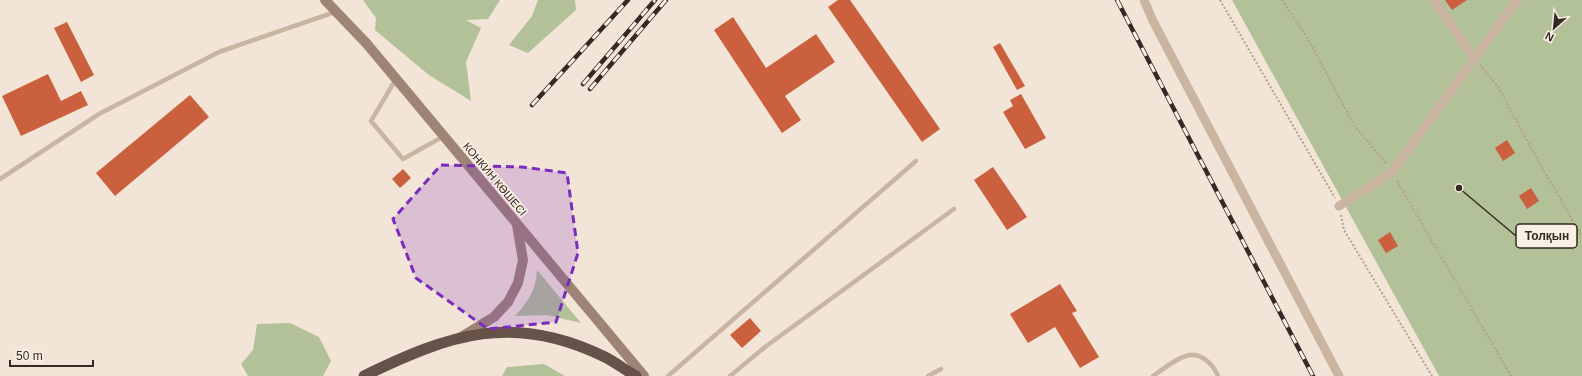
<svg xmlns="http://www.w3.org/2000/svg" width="1582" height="376" viewBox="0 0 1582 376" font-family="Arial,sans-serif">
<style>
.green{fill:#b2c197}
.building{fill:#ca603d}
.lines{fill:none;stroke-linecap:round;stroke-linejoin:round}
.path{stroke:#b59f8d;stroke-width:2;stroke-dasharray:2 2;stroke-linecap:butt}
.service{stroke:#cab5a3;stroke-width:4.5}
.minor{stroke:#cab5a3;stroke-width:9}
.secondary{stroke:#9d8474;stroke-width:10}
.trunk{stroke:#665249;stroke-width:11}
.rail-casing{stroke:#342a25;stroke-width:4.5}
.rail{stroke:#f9efe3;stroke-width:3;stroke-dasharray:9;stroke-linecap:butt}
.marked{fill:#7b2cbf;fill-opacity:0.2;stroke:#7b2cbf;stroke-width:3;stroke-dasharray:8 5;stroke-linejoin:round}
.labels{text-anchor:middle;stroke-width:3.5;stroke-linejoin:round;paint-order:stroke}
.street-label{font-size:11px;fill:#342a25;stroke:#f9efe3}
.leader{fill:none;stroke:#342a25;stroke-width:1.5}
.callout-dot{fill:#342a25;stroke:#f9efe3;stroke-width:1.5}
.callout{fill:#f9efe3;stroke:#342a25;stroke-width:1.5}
.callout-label{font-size:12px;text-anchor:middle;font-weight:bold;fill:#342a25}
</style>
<rect width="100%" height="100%" fill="#f2e5d7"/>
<g class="green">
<polygon points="363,0 500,0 488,19 466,20 481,28 466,62 471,101 429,75 375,30 376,18"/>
<polygon points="538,0 575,0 576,10 528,53 509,45 532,16"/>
<polygon points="1232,0 1582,0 1582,376 1439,376"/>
<path d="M537,270L581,323L547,315L515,316C528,302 536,290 537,270Z"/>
<polygon points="290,323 319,337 331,361 323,376 248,376 241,364 253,350 257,324"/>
<polygon points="544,364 565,376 502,376 507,367"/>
</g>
<g class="building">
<polygon points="838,0 850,0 940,129 922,142 828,7"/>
<polygon points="1445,0 1467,0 1452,10"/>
<polygon points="733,17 766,68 816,34 835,62 785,96 801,120 782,133 714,30"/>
<polygon points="67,22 94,75 81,82 54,28"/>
<polygon points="1000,43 1025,86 1017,90 993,47"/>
<polygon points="48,74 61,101 81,91 88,105 21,136 2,96"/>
<polygon points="1021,94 1046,138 1025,149 1003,112 1013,106 1010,100"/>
<polygon points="190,95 209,117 115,196 96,173"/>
<polygon points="1507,140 1515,153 1503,161 1495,148"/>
<polygon points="993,167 1027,217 1007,230 974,180"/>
<polygon points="403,169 411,178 400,188 392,179"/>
<polygon points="1531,188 1539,201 1527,209 1519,196"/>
<polygon points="1390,232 1398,246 1386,253 1378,240"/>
<polygon points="1060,284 1077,311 1072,313 1099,357 1080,368 1055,327 1028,343 1010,314"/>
<polygon points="750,318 761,331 742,348 730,335"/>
</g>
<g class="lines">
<g class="path">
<polyline points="1220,0 1335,198"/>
<polyline points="1282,0 1308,39 1354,125 1386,164"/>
<polyline points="1480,65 1499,88 1531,148 1582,237"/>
<polyline points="1397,181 1511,376"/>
<polyline points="1341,215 1344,230 1432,376"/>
</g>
<g class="service">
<polyline points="396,79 371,121 403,159 444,136"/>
<polyline points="0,179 99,114 219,52 335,12"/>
<polyline points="668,376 916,161"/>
<polyline points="730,376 765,347 954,209"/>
<polyline points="928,376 941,369"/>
<path d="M1153,376C1162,370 1175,359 1186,356C1200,351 1213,364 1218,376"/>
</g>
<g class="minor">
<polyline points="1144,0 1153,21 1339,376"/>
<polyline points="1434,0 1474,58"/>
<polyline points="1339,206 1392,172 1517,0"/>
</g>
<g class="secondary">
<polyline points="325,0 367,44 644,376"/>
<polyline points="461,337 494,317 508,302 518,283 523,260 517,225"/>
</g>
<path class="trunk" d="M364,376C450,334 513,312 605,357C615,362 625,370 636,376"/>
<g class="rail-casing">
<g id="rail">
<polyline points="1117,0 1313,376"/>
<polyline points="583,84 655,0"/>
<polyline points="590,89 666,0"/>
<polyline points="532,105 628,0"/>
</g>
</g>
<use href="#rail" class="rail"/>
</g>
<path class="marked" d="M441,165L522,167L567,173L578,253L556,322L488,329L416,278L393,219Z"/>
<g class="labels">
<g class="street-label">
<text transform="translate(495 179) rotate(50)" y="4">КОНКИН КӨШЕСІ</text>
</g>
</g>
<path class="leader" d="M1459 188L1516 236"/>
<circle class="callout-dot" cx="1459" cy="188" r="4"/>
<rect class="callout" x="1516" y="224" width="61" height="24" rx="4"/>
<g class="callout-label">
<text x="1547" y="240">Толқын</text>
</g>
<g transform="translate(1554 28) rotate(207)" stroke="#f9efe3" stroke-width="3" paint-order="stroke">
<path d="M0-3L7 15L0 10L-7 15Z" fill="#342a25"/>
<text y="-6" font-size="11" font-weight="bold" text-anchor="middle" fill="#342a25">N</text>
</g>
<path d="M10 360v6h83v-6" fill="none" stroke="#342a25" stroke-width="2"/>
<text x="16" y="360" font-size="12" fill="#342a25" stroke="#f9efe3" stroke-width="3" paint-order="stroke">50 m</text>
</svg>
